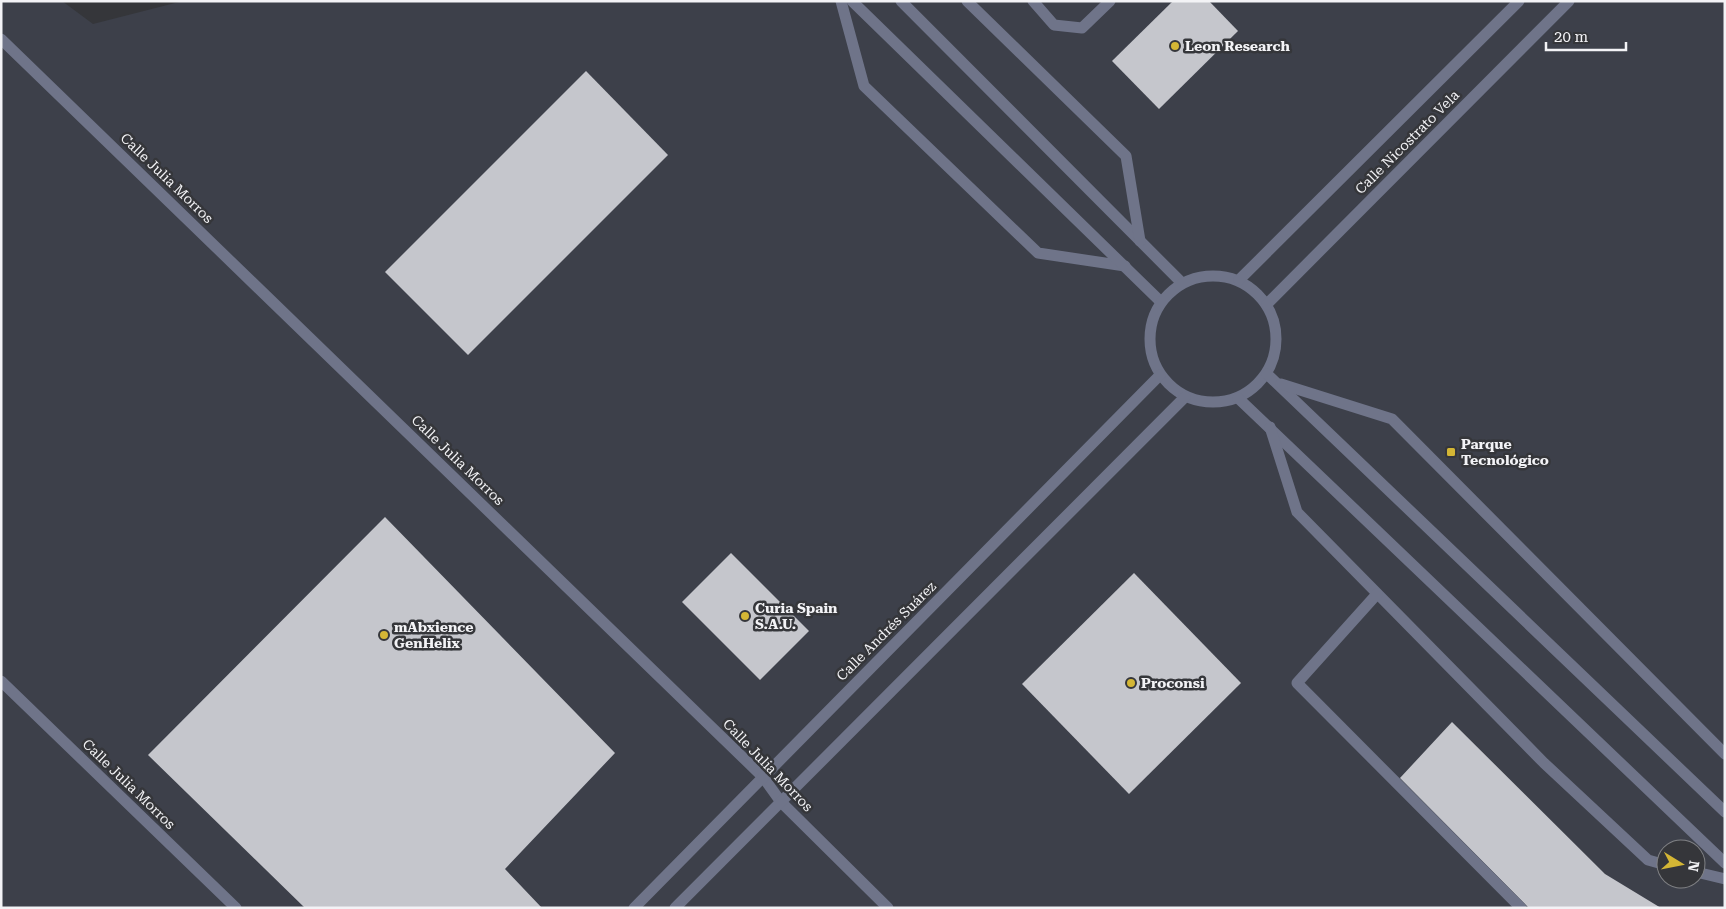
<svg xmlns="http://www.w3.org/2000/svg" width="1726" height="909" viewBox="0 0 1726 909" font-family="'Roboto Serif',serif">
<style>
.built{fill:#3d404a;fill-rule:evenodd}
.building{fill:#c5c6cc}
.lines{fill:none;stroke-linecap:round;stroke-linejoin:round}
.lane{stroke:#6f7489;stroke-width:11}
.poi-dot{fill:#d4b635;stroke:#35363a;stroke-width:2}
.labels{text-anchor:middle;stroke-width:5;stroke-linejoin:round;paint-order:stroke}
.poi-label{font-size:14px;font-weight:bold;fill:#f3f3f6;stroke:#35363a;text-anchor:start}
.street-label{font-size:14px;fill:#f3f3f6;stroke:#35363a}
</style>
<rect width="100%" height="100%" fill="#35363a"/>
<path class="built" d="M1,1H62L93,24L183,1H1725V908H1ZM1666,849H1696V879H1666Z"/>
<g class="building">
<polygon points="1173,1 1209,1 1238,31 1159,109 1112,61"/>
<polygon points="586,71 668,155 468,355 385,272"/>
<polygon points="385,517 615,753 505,869 542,908 305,908 148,755"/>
<polygon points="731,553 809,631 760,680 682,602"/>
<polygon points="1134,573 1241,683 1129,794 1022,684"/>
<polygon points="1452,722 1605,874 1661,908 1529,908 1400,778"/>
</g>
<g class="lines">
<g class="lane">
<polyline points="841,1 864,86 1038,253 1125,266"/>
<polyline points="852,1 1161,302"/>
<polyline points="901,1 1182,283"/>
<polyline points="967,1 1126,156 1140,241"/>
<polyline points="1033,1 1054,25 1082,28 1110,1"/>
<polyline points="1,39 763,777 781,802 888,908"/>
<circle cx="1213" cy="339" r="63"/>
<polyline points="1239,280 1519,1"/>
<polyline points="1267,304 1569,1"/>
<polyline points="1267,374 1725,812"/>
<polyline points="1281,384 1392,419 1725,754"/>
<polyline points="1238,398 1725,863"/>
<polyline points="1270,427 1297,512 1544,763 1648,860 1666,865"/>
<polyline points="1377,594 1297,683 1521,908"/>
<polyline points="1,681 236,908"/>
<polyline points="1696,872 1725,879"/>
<polyline points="634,908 1160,375"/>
<polyline points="675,908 1185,397"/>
</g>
</g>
<g class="poi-dot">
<circle cx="1175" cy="46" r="5"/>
<rect x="1446" y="447" width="10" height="10" rx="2.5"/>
<circle cx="745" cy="616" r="5"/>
<circle cx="384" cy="635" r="5"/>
<circle cx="1131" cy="683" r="5"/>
</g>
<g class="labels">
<g class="poi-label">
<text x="1185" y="51">Leon Research</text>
<text x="1461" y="449">Parque<tspan x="1461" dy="16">Tecnológico</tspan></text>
<text x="755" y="613">Curia Spain<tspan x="755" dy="16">S.A.U.</tspan></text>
<text x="394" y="632">mAbxience<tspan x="394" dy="16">GenHelix</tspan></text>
<text x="1141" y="688">Proconsi</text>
</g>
<g class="street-label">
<text transform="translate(1407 142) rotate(-45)" y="5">Calle Nicostrato Vela</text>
<text transform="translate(167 178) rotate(44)" y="5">Calle Julia Morros</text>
<text transform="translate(458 460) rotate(44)" y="5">Calle Julia Morros</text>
<text transform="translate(886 631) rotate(-45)" y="5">Calle Andrés Suárez</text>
<text transform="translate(768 765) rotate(46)" y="5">Calle Julia Morros</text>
<text transform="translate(129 784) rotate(44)" y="5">Calle Julia Morros</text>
</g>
</g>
<rect width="1726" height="909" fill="none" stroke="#f3f3f6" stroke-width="5"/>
<g transform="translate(1681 864) rotate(100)"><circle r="24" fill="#35363a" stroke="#818285"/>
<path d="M0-4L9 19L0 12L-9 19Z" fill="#d4b635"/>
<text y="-8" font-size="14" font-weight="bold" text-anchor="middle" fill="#f3f3f6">N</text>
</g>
<path d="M1546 42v8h80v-8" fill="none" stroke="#f3f3f6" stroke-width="2.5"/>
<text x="1554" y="42" font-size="15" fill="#f3f3f6" stroke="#35363a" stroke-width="4" paint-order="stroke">20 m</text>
</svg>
